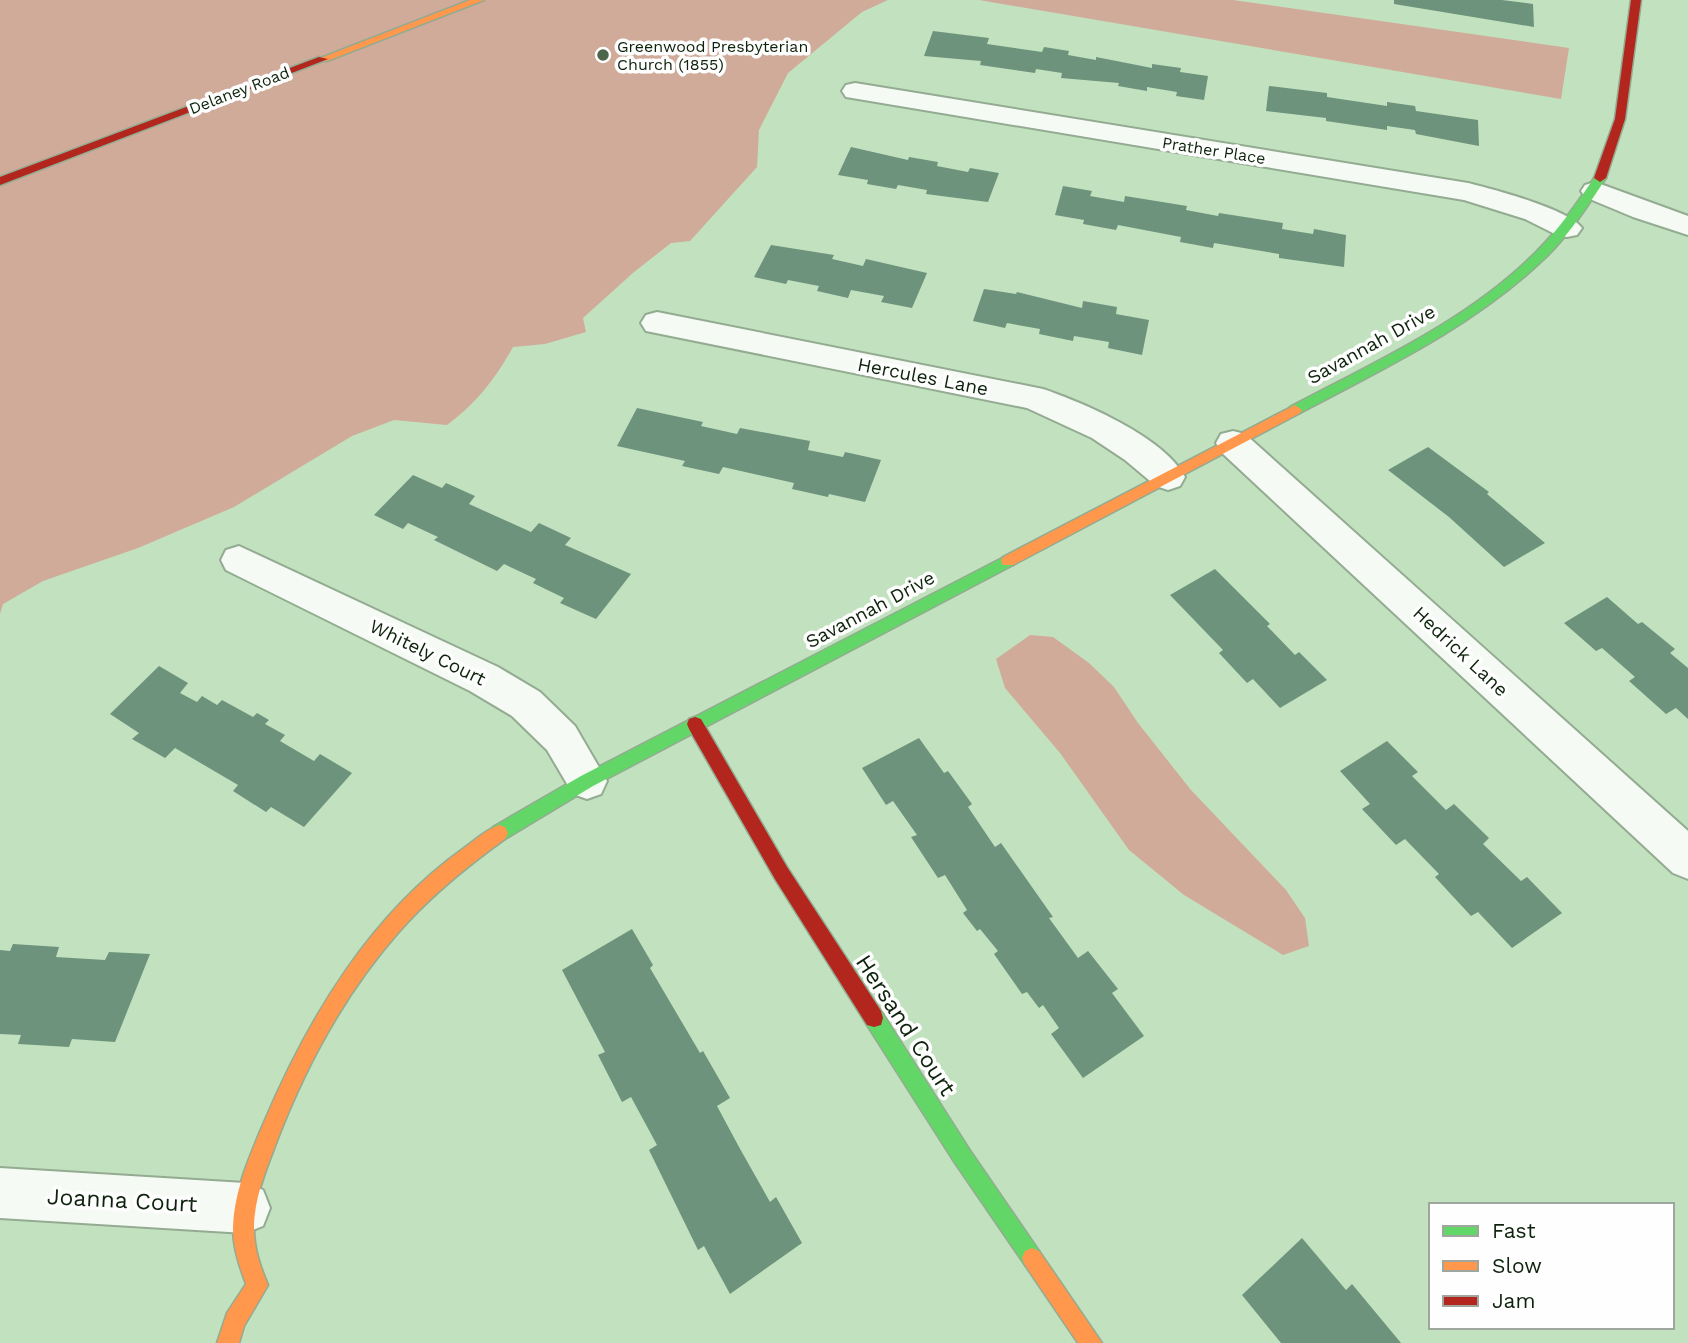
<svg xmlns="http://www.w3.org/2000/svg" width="1688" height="1343" viewBox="0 0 1688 1343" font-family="'Work Sans',sans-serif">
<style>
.forest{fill:#d0ab9a}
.building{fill:#6d937c}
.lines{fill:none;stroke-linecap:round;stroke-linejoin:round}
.street-casing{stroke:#93ab91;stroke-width:4}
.fast-casing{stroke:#93ab91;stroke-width:3}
.slow-casing{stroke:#93ab91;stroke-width:3}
.jam-casing{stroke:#93ab91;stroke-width:3}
.street{fill:#f6faf5;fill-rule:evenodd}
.fast{fill:#63d668;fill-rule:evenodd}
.slow{fill:#ff974d;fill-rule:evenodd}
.jam{fill:#b3261e;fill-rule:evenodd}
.poi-dot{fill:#4d664b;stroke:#fefefe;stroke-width:2.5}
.labels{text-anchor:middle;stroke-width:7;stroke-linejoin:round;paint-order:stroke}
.far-poi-label{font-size:16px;fill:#0e230c;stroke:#fefefe;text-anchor:start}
.far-street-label{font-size:16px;fill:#0e230c;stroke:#fefefe}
.street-label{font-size:19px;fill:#0e230c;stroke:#fefefe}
.near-street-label{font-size:23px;fill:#0e230c;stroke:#fefefe}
</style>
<rect width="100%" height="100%" fill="#c2e1bf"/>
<g class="forest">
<path d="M0,0H888L862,12L788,73L759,130L757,167L690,241L671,243L634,272L583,318L586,332L545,344L513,347C496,378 476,404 447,425L394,420L352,436L234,507L138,548L43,581L3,604L0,614Z"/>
<polygon points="979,0 1233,0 1569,48 1561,99"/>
<polygon points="1030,635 1053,637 1089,663 1114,687 1138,723 1191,790 1286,890 1305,918 1309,946 1283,955 1184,895 1129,850 1060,753 1005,688 996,659"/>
</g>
<g class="building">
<polygon points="1394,0 1502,0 1533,4 1534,27 1394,4"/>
<polygon points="933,31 989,38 987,44 1042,52 1044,47 1069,51 1068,55 1096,60 1096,57 1152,68 1152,64 1181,68 1180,72 1208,76 1204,100 1176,96 1177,92 1147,87 1147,91 1118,86 1119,83 1061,78 1062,73 1036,69 1035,73 980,65 981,61 924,56"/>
<polygon points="1269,86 1327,93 1327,97 1387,106 1387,102 1415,106 1416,111 1478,120 1479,146 1416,134 1415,130 1387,126 1387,130 1326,121 1326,118 1266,111"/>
<polygon points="851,147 908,160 909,157 938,162 937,166 968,172 970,168 999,173 988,202 926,194 927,190 898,185 896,189 867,184 868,180 838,175"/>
<polygon points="1063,186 1092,191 1090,196 1124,202 1125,196 1187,206 1186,210 1218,216 1219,213 1283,223 1282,229 1313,234 1314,229 1346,235 1344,267 1279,258 1279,254 1214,243 1213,248 1180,242 1181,237 1118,225 1116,230 1083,224 1084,220 1055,215"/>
<polygon points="771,245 834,255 832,259 863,266 866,259 927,273 912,308 881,302 884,296 851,290 848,298 817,291 819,286 788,280 786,284 754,277"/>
<polygon points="984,289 1016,294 1017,292 1082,308 1083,301 1117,307 1116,314 1149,320 1142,355 1108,348 1109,342 1074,336 1073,341 1039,334 1040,329 1007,323 1005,328 973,321"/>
<polygon points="637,408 703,422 701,426 737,434 740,428 810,441 808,450 843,457 845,452 881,460 865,502 829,494 828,497 792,489 794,483 723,467 719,474 682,466 685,461 617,446"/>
<polygon points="1428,447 1489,492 1487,494 1545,543 1504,567 1449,517 1388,470"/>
<polygon points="413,475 442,488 446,483 475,496 469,504 531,532 539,523 571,538 565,545 631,574 596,619 560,603 564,598 533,583 536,579 504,564 497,571 434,540 438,537 408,523 403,529 374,515"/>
<polygon points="1215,569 1270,624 1267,626 1295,655 1299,652 1327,680 1280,708 1253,679 1247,683 1219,653 1223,650 1170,595"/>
<polygon points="1607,597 1638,624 1642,622 1675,649 1670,653 1688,668 1688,719 1676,708 1666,714 1629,681 1635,677 1602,648 1596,651 1564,623"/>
<polygon points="159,666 188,683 180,693 197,702 202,696 217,705 222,700 253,717 257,713 269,720 265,724 285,735 280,741 314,761 320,754 352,773 304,827 271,807 266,812 233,791 238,785 175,748 165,758 132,739 139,733 110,714"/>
<polygon points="919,738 944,773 948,771 972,804 968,807 995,847 1001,843 1053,917 1049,918 1078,958 1088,951 1118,989 1112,993 1144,1036 1083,1078 1051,1034 1059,1028 1043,1005 1039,1008 1027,992 1022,994 994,954 998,951 980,929 977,931 963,913 967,910 945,875 938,878 911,837 917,835 893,801 886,805 862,768"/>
<polygon points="1387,741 1418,772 1412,776 1446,810 1454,804 1489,838 1483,844 1521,881 1527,877 1562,913 1512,948 1478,912 1471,916 1435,877 1439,874 1405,839 1396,845 1362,809 1370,804 1340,771"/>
<polygon points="632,929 653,965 650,968 700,1053 703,1051 730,1098 717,1106 739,1147 770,1202 776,1197 802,1243 730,1294 704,1246 698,1250 649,1150 657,1145 631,1097 622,1102 598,1055 605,1052 562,970"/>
<polygon points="13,944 59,947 56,957 105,960 109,952 150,954 115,1042 72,1039 69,1047 18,1044 21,1035 0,1034 0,950 10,951"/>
<polygon points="1302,1238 1346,1290 1352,1284 1401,1343 1281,1343 1242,1295"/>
</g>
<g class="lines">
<g class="street-casing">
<g id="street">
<path d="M855,83L1468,183C1492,189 1569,209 1582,228L1577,235L1567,237L1557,235L1525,219L1464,200L846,97L842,91L846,85Z"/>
<polygon points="1595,182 1688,216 1688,235 1633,217 1585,197 1581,191 1585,185"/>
<path d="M657,312L1043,389C1084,403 1164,437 1185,477L1180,486L1168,490L1156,486L1125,460L1092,438L1027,408L646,331L641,323L646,315Z"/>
<polygon points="1233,431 1245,434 1688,831 1688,879 1673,873 1221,452 1216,443 1221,434"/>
<polygon points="239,546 498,667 540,692 575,726 607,781 601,794 587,799 573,794 547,750 512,716 470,691 226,570 221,560 226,550"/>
<polygon points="0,1168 245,1183 263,1190 270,1208 263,1226 245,1233 0,1218"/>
</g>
</g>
<g class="fast-casing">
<g id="fast">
<path d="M1600,174L1606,178C1587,207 1569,235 1544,259C1474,326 1385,368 1300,413H1290L1288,410L1290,407C1375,362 1469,320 1537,251C1560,228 1578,202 1596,175Z"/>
<polygon points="1008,555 1013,557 1015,561 1013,565 593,786 505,839 499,841 493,839 490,833 493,827 581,776"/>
<polygon points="874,1009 881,1011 969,1149 1039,1251 1042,1258 1039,1265 1032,1268 1025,1265 955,1163 867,1025 865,1018 867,1011"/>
</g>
</g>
<g class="slow-casing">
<g id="slow">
<polygon points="470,0 484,0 327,61 318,59"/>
<polygon points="1295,405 1302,410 1300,413 1013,565 1003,565 1001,561 1003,557"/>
<path d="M499,825L505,827L508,833L505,839C466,867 429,897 397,934C343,996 304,1069 275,1146C265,1172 254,1200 254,1228C254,1249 260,1266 268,1285L244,1326L239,1343H217L227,1313L246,1284C239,1265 233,1247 233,1227C234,1190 251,1153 265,1120C309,1017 370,915 464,848C475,840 486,830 499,825Z"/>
<polygon points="1032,1248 1039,1251 1102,1343 1078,1343 1025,1265 1022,1258 1025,1251"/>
</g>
</g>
<g class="jam-casing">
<g id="jam">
<polygon points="1631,0 1641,0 1625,119 1606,178 1600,182 1594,178 1615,119"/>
<polygon points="319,57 328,59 0,185 0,177"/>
<polygon points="695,717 701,719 787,867 881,1011 883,1018 881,1025 874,1027 867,1025 775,879 689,729 687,724 689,719"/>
</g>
</g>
<use href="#street" class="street"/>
<use href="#fast" class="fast"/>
<use href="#slow" class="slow"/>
<use href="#jam" class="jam"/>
</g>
<circle class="poi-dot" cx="603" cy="55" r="7"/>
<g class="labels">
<g class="far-poi-label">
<text x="617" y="52">Greenwood Presbyterian<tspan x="617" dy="18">Church (1855)</tspan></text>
</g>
<g class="far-street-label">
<text transform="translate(239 90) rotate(-21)" y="6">Delaney Road</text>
<text transform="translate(1214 150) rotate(9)" y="6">Prather Place</text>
</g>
<g class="street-label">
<text transform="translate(1371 344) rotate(-29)" y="7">Savannah Drive</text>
<text transform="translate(923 376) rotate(11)" y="7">Hercules Lane</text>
<text transform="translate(870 609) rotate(-28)" y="7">Savannah Drive</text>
<text transform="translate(1461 651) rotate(43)" y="7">Hedrick Lane</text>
<text transform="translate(428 652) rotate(26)" y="7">Whitely Court</text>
</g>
<g class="near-street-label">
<text transform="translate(906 1025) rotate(57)" y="8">Hersand Court</text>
<text transform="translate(122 1200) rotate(3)" y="8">Joanna Court</text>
</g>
</g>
<rect x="1429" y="1203" width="245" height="126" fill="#fefefe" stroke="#9ea69d" stroke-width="2"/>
<rect x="1443" y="1226" width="35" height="10" fill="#63d668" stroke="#9ea69d" stroke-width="2"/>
<text x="1492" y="1238" font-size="21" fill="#0e230c">Fast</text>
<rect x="1443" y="1261" width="35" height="10" fill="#ff974d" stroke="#9ea69d" stroke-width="2"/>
<text x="1492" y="1273" font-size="21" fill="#0e230c">Slow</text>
<rect x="1443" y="1296" width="35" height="10" fill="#b3261e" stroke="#9ea69d" stroke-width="2"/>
<text x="1492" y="1308" font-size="21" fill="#0e230c">Jam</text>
</svg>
